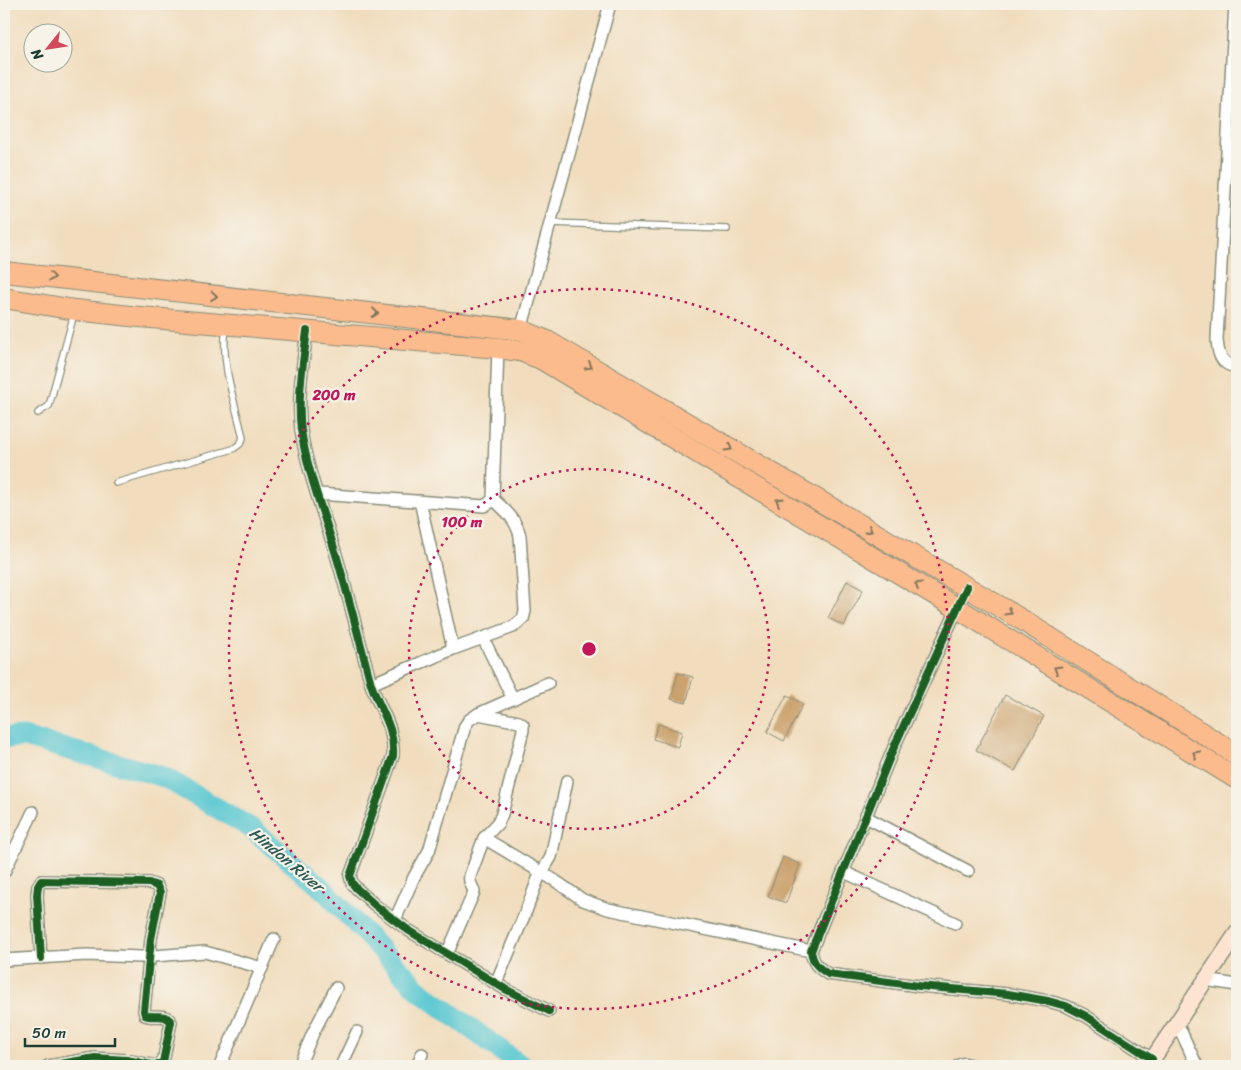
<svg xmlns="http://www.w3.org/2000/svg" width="1241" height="1070" viewBox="0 0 1241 1070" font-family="Sriracha,sans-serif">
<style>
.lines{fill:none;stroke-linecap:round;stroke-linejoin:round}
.river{stroke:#5bc8d2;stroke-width:21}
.building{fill:#cba26d}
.lane-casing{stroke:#888d79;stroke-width:8}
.street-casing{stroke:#888d79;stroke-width:14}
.secondary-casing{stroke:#888d79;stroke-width:18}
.highway-casing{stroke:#888d79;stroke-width:22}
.lane{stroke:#fff;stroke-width:5.5}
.street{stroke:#fff;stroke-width:11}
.secondary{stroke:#fde4d1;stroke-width:15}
.highway{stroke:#fbbb8d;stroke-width:20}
.cycleway-casing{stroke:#f7f3e8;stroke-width:11}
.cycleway{stroke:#1b5e20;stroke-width:8}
.oneway{stroke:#82765c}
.ring{fill:none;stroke:#c2185b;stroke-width:2.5;stroke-dasharray:2.5 5}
.labels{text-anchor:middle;stroke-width:4.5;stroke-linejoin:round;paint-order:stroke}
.water-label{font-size:16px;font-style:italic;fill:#2b5954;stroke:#f7f3e8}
.centre{fill:#c2185b;stroke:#f7f3e8;stroke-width:2.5}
.ring-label{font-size:15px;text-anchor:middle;font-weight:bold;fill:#c2185b;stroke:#f7f3e8;stroke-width:4.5;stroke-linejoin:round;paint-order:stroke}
</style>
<rect width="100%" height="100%" fill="#f7f3e8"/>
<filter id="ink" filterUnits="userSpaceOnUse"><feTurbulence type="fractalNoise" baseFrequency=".02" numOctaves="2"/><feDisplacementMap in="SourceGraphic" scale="10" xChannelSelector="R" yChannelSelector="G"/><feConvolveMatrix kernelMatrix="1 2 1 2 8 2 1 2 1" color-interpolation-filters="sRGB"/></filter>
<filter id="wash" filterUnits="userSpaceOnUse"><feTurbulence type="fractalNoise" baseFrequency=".0096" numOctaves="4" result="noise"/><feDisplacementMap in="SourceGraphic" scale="20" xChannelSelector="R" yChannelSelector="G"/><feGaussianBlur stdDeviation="1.12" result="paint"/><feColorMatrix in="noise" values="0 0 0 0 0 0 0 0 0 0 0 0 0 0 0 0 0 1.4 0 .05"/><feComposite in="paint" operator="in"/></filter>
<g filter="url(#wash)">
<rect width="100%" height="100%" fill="#f1ddbe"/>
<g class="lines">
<polyline class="river" points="4,738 24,737 164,777 251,828 323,889 420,991 522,1066"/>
</g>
<g id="blocks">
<g class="building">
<polygon points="847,581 863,590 844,626 828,618"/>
<polygon points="678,673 693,677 686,703 671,699"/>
<polygon points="787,695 803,704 784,741 767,732"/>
<polygon points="1005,695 1044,716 1015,771 976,750"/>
<polygon points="658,724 682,732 678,747 653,739"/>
<polygon points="783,857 800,864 786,903 768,896"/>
</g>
</g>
</g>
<g filter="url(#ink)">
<use href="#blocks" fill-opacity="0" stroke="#888d79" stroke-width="1"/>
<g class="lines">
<g class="lane-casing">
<g id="lane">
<polyline points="550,223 727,229"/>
<polyline points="38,413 49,406 74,314"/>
<path d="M116,483L233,449L240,444L243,438C236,405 220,363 226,329"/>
</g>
</g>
<g class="street-casing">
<g id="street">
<path d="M1235,4L1217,339C1218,353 1220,365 1237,367"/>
<polyline points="521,330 610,4"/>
<path d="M307,331C303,364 297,397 301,430C307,470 322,509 334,548C348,593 359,639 371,684C380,711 395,726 393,756L350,876L352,883L356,888L376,906L408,930L505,989L549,1011"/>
<polyline points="318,494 484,506 489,503 493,499 498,348"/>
<polyline points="420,501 453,649"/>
<path d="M967,587L894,747L811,951C813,963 817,967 828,974L919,986L1008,994L1048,1001L1066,1006L1086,1016L1152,1059"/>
<polyline points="483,638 513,699"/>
<path d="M371,684L453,649L513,627L523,619L525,611L520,536C516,519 505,510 493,499"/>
<polyline points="866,817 968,871"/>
<polyline points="484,838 554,880 583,900 608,909 811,951"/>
<polyline points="4,872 33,812"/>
<polyline points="844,872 955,923"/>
<polyline points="395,920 414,877 429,851 465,726 469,720 478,714 548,683"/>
<path d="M447,954L474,892C473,886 468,883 470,876L484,838L498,823L502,814L523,730V725L519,722L478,714"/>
<path d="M41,958L37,895L38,886L41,881L149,883L157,886L160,893L151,939L144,1011L145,1015C154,1019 165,1012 171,1022L163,1062L156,1066L127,1060L95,1058L48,1066"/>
<polyline points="4,960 86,955 141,957 205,952 262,968"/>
<polyline points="1205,980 1237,985"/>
<polyline points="496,983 526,911 538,879 551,857 567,781"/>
<polyline points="1177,1023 1197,1066"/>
<polyline points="220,1066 274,939"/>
<polyline points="299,1066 313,1033 336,988"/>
<polyline points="341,1066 357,1032"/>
<polyline points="417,1066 422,1054"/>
<path d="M958,1066C963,1062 967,1063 972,1066"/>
</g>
</g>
<g class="secondary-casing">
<polyline id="secondary" points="1148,1066 1237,933"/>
</g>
<g class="highway-casing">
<g id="highway">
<polyline points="4,272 521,330 547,341 1014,615 1237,755"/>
<polyline points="4,298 75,310 140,317 498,348 520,351 541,359 957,608 1237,779"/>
</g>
</g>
<use href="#lane" class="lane"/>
<use href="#street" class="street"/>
<use href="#secondary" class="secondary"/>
<use href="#highway" class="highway"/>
<g class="cycleway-casing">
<g id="cycleway">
<path d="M307,331C303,364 297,397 301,430C307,470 322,509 334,548C348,593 359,639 371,684C380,711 395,726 393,756L350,876L352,883L356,888L376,906L408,930L505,989L549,1011"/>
<path d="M967,587L894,747L811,951C813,963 817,967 828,974L919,986L1008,994L1048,1001L1066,1006L1086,1016L1152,1059"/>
<path d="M41,958L37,895L38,886L41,881L149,883L157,886L160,893L151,939L144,1011L145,1015C154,1019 165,1012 171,1022L163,1062L156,1066L127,1060L95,1058L48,1066"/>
</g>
</g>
<use href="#cycleway" class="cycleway"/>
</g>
<defs><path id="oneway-chevron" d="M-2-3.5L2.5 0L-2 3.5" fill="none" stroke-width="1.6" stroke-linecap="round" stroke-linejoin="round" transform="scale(1.25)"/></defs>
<g class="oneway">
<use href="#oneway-chevron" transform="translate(52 277) rotate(7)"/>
<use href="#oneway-chevron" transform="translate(214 296) rotate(6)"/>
<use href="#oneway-chevron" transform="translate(375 313) rotate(6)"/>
<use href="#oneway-chevron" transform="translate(589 366) rotate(30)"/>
<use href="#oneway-chevron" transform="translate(729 448) rotate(30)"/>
<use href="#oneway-chevron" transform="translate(779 501) rotate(-149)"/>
<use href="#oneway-chevron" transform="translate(869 530) rotate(30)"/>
<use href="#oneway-chevron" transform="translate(918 585) rotate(-149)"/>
<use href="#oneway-chevron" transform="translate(1009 612) rotate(31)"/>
<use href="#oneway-chevron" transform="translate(1057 669) rotate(-149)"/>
<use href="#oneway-chevron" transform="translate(1196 754) rotate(-149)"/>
</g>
</g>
<g class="ring">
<circle cx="589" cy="649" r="180"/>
<circle cx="589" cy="649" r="360"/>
</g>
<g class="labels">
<g class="water-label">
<text transform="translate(287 859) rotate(40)" y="6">Hindon River</text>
</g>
</g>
<circle cx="589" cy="649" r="8" class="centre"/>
<g class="ring-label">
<text x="334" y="400">200 m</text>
<text x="462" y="527">100 m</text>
</g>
<rect width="1241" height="1070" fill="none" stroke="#f7f3e8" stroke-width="20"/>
<g transform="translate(48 48) rotate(240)"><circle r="24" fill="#f7f3e8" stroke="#a1aaa0"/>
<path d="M0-4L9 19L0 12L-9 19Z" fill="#d1495b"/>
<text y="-8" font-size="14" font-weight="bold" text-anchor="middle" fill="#1f3d34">N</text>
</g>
<path d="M25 1038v8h90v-8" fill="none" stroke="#1f3d34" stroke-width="2.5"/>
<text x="32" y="1038" font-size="15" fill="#1f3d34" stroke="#f7f3e8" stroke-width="4" paint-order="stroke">50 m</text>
</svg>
